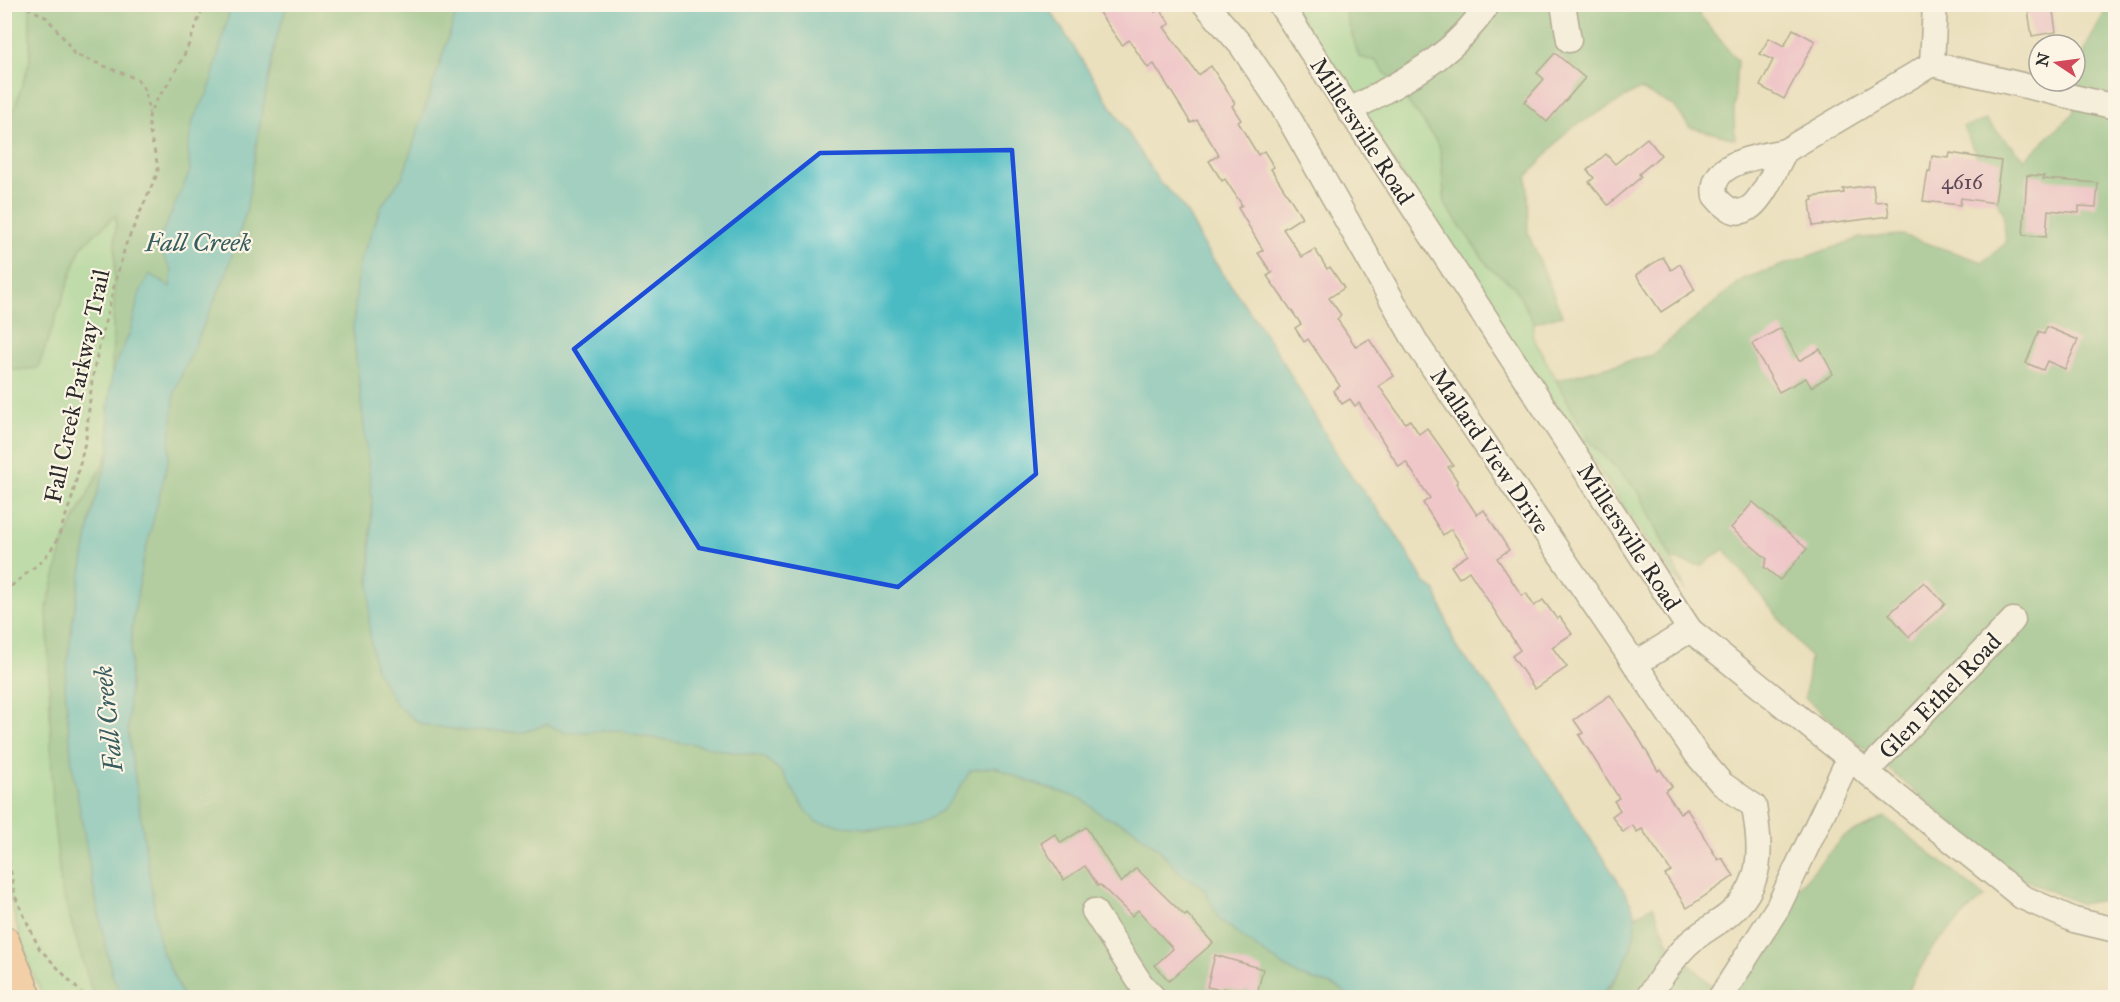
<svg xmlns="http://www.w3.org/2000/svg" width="2120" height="1002" viewBox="0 0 2120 1002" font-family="'IM FELL Great Primer',serif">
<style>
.green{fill:#8bd693;stroke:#5b805f;stroke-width:1.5}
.forest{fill:#70b77d;stroke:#4e7154;stroke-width:1.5}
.water{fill:#4cbbc3;stroke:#3c7377;stroke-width:1.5}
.building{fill:#f4a9d8}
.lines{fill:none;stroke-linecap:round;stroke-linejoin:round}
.minor-casing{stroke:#6e6a5e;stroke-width:27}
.major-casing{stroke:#6e6a5e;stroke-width:33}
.path{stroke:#6e6a5e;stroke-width:3;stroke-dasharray:4.5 4.5;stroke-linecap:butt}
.minor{stroke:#fff;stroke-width:24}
.major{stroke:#fabb8b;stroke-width:30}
.marked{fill:none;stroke:#1d4ed8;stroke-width:4.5;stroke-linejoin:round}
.labels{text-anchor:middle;stroke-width:4.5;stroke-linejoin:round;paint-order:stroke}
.number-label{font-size:21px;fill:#5d4a56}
.street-label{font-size:24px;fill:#2b2b2b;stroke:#fcf5e5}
.water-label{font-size:26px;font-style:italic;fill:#375d60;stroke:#fcf5e5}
</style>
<rect width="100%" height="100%" fill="#fcf5e5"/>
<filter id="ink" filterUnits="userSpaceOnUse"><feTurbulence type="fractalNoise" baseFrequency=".0167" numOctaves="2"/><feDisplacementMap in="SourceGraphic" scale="12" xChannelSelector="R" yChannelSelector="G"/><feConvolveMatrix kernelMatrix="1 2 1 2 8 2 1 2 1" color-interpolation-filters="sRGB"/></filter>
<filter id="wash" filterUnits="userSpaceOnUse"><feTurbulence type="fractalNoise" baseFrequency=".008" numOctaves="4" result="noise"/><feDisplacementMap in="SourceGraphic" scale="24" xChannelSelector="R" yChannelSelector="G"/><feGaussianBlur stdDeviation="1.35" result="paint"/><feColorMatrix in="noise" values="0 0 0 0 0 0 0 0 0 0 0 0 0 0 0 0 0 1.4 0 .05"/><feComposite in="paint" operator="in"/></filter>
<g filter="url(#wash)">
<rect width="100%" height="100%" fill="#ebe0be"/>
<g class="green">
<polygon points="5,5 30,5 30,60 5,139"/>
<polygon points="1292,5 1343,5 1359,57 1376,61 1422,120 1440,147 1445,204 1489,267 1514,286 1534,323 1532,335 1589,440 1639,492 1686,591 1641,532 1482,297"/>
<path d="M116,214L112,374L108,410L110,450L64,541L91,989L97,997H44C24,959 12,913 5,871L4,371L38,368L81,247Z"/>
</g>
<g class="forest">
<polygon points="30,5 231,5 209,91 193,120 188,148 190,171 170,219 161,233 172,271 170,288 161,280 150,275 135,311 130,332 112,374 116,215 81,247 38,368 5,371 5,139 30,60"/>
<polygon points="287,5 459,5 403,176 382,205 359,264 353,329 372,498 369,584 420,724 465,731 525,732 547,724 566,733 617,730 652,738 695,744 726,751 762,756 782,772 802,805 867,830 918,824 942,811 971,770 995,767 1027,781 1082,799 1103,816 1131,827 1159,849 1183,876 1194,881 1204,889 1219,919 1265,954 1300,976 1338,987 1350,997 183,997 160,946 128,731 132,628 142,565 175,390 225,277 246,212 258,133 276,40"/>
<polygon points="1343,5 1692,5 1737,61 1734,111 1735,139 1689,127 1675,107 1640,89 1568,130 1527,177 1528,233 1562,315 1534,323 1514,286 1489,267 1445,204 1440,147 1422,120 1376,61 1359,57"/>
<polygon points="2109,5 2115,5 2115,898 2081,904 2013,875 1805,698 1810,657 1724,549 1701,566 1673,560 1639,492 1589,440 1556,380 1652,355 1743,279 1860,238 1902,235 1983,262 2006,243 2003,213 1963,127 1986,120 2025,159 2073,114 2086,47"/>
<polygon points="110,450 92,513 73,618 65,684 72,765 93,885 112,975 124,997 97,997 91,989 61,888 53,814 47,607 64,541"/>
<polygon points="1885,817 1985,897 1972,907 1933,947 1904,997 1600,998 1613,984 1631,949 1636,915 1653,906 1669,944 1712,986 1843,837"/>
</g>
<g class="water">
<polygon points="231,5 287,5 276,40 258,133 246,212 225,277 175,390 169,457 142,565 132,628 128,731 160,946 183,997 124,997 112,975 93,885 72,765 65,684 73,618 92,513 110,450 108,410 112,374 130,332 140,292 150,274 170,287 172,271 157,245 190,171 188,148 193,120 209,91"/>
<path d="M459,5H1047L1160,183C1181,197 1194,225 1205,248L1275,348L1344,466L1394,531L1425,583L1436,591L1456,647L1498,698L1624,890C1627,898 1635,908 1635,916C1638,946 1619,976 1600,997H1350L1338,987L1300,976L1265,954L1219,919L1204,889L1194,881L1183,876L1159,849L1131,827L1103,816L1082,799L1027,781L995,767L971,770C963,782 951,804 940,812C907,837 855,828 816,822L802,805L782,772L762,756L726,751L695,744L652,738L617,730L566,733L547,724L525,732L465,731L420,724L396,704L375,668L369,628L372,498L353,329L359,264L382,205L403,176Z"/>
</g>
<g id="blocks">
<g class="building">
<polygon points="1093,4 1153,4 1155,12 1160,9 1170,24 1164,27 1198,75 1211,66 1220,80 1235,103 1232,106 1241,120 1238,122 1258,155 1264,151 1274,167 1271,169 1302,217 1283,229 1302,257 1315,249 1327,269 1330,267 1344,288 1329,298 1341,315 1337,319 1356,347 1369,339 1394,376 1379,386 1405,423 1410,420 1419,434 1427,428 1442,449 1453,465 1448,467 1458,482 1456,483 1477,515 1484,510 1509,550 1497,558 1522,596 1526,593 1534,606 1543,600 1557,619 1560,617 1572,634 1552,647 1567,667 1535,689 1512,656 1520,650 1469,571 1459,578 1451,566 1468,555 1451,529 1443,535 1423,503 1430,498 1406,462 1399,467 1359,403 1355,406 1350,399 1342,404 1333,391 1340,386 1308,339 1304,342 1295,328 1301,324 1267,276 1272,273 1258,253 1263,250 1238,208 1242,205 1225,179 1222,181 1209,161 1219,155 1197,120 1191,123 1154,64 1148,68 1129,40 1122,45"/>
<polygon points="2027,4 2052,4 2056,32 2032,36"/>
<polygon points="1793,29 1815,41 1784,99 1760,86 1773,60 1760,54 1769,38 1784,46"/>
<polygon points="1555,53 1585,78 1547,122 1524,102 1544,79 1537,73"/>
<polygon points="1647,138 1661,155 1639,174 1641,177 1608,205 1589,182 1594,178 1587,170 1606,154 1615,164"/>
<polygon points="1950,153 2001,161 1995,203 1961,198 1960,205 1923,201 1928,171 1930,172 1932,156 1949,158"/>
<polygon points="2027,175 2044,176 2043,179 2098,183 2096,207 2079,206 2079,213 2048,210 2046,237 2023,235"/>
<polygon points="1873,185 1875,202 1887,201 1889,216 1813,226 1810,201 1813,200 1812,197 1844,193 1843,189"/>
<polygon points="1663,257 1671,270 1680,264 1695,290 1661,312 1636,275"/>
<polygon points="2047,327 2078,340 2065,369 2047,361 2043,370 2026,363 2039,331 2044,334"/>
<polygon points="1781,328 1799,361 1820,349 1833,374 1811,387 1806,378 1779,392 1752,344"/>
<polygon points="1753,502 1807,549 1780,580 1764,567 1767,559 1731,528"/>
<polygon points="1924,582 1945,604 1909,637 1889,614"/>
<polygon points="1610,695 1637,735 1658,771 1660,769 1672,786 1665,791 1680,813 1687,809 1718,860 1722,858 1734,876 1687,908 1665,875 1671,871 1642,829 1637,832 1632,825 1623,832 1612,816 1620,810 1614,801 1619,798 1579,735 1583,733 1574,720"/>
<polygon points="1086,827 1121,883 1136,868 1185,916 1187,914 1213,943 1169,981 1155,965 1173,949 1138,910 1132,916 1100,885 1098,886 1085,866 1064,880 1041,843 1055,834 1061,843"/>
<polygon points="1215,955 1263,969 1257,994 1245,990 1244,993 1223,988 1222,990 1207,987"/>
</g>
</g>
</g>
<g filter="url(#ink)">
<use href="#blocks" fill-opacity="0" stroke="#6e6a5e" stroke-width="1.5"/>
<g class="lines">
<g class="minor-casing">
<g id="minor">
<path d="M1205,4L1241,45L1282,106L1417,344L1697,755L1722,784L1754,806C1761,850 1765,885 1727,916C1714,926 1697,934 1686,946C1670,961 1660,981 1647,998"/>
<polyline points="1280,4 1690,630 2022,897 2074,920 2116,930"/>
<polyline points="1563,4 1569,40"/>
<polyline points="1932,64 2116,107"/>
<polyline points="1932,64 1935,4"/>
<path d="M1349,111C1405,79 1451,60 1488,4"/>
<path d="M1785,151C1770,177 1750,241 1715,196C1708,161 1760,157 1785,151Z"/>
<polyline points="1785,151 1932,64"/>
<polyline points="1635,664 1690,630"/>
<polyline points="1866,772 2013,620"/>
<polyline points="1094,911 1141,984 1154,998"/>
<polyline points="1720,998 1778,907 1849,758"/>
</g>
</g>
<g class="major-casing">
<polyline id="major" points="4,941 27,998"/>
</g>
<g class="path">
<polyline points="19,4 31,9 47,18 66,41 74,54 137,79 145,90 149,113"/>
<path d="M4,592L43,560L56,543L72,498L86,438L92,380L98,351L114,286L126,244L158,172C158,155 145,129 150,113C153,103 167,87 172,77C186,55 195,29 204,4"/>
<polyline points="4,835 15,896 39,948 86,998"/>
</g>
<use href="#minor" class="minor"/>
<use href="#major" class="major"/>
</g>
</g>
<path d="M0 0H2120V1002H0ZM1012,150L1036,474L898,587L699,548L574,349L820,153Z" fill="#ebe0be" fill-opacity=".55" fill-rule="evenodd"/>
<path class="marked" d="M1012,150L1036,474L898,587L699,548L574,349L820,153Z"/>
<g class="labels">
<g class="number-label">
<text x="1962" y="189">4616</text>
</g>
<g class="street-label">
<text transform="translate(1362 131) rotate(57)" y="8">Millersville Road</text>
<text transform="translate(77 386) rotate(-78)" y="8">Fall Creek Parkway Trail</text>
<text transform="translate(1490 451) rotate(56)" y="8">Mallard View Drive</text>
<text transform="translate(1629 537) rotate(57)" y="8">Millersville Road</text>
<text transform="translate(1940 696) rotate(-46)" y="8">Glen Ethel Road</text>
</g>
<g class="water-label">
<text x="198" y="251">Fall Creek</text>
<text transform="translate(108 719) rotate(-96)" y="9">Fall Creek</text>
</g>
</g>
<rect width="2120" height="1002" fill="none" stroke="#fcf5e5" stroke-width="24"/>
<g transform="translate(2057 63) rotate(283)"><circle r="28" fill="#fcf5e5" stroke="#a8a49b" stroke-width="1.5"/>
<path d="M0-4.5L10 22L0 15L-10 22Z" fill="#d1495b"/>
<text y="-9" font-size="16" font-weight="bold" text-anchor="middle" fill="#2b2b2b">N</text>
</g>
</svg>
